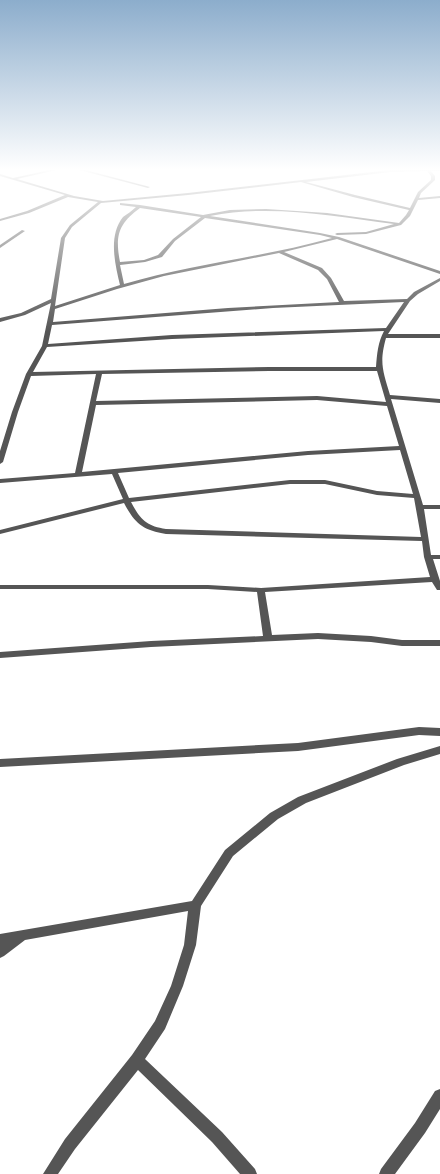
<svg xmlns="http://www.w3.org/2000/svg" width="440" height="1174" viewBox="0 0 440 1174" font-family="'Open Sans',sans-serif">
<style>
.lines{fill:none;stroke-linecap:round;stroke-linejoin:round}
.street{fill:#555;fill-rule:evenodd}
</style>
<rect width="100%" height="100%" fill="#fff"/>
<g class="lines">
<g class="street">
<path d="M59,168H65L17,179L74,196L103,201L188,193L390,170L440,169V171H431L435,176V180L421,193L419,198L440,196V198L418,200L410,216L401,225L366,234L337,235L335,234L337,233L366,232L394,224C334,216 270,204 210,216L320,233L339,237L440,271V274L337,239L284,252L322,268L331,278L344,301L407,299L414,292L440,278V281L418,294L410,301L388,334H440V338H386C379,363 383,371 390,395L440,399V403L391,399L423,505H440V509H424L431,555H440V559H433L440,581V590H437L432,582L265,592L272,635L318,633L371,636L402,640H440V646H402L371,642L318,639L151,647L0,658V652L151,641L263,636L257,592L208,589H0V585H208L261,588L430,577L424,557L422,541L166,534C143,530 135,524 124,503L0,534V530L123,499L112,474L0,483V479L75,473L96,374L31,376L18,412L3,462L0,464V451L12,412L26,374L42,346L51,303L25,315L0,322V318L21,313L51,299L61,238L70,225L98,202L68,197L29,213L0,221V219L27,211L65,195L0,176V174L13,178ZM427,171L431,176V180L418,192L410,208L355,195L306,182L390,172ZM301,182L353,197L409,210L406,215L399,223L327,213L266,209L230,210L203,215L140,205L120,203V205L136,207C132,211 127,214 123,217C108,236 115,264 120,285L55,306L65,238L72,227L101,203L188,195ZM140,208L201,217L173,239L158,255L144,260L120,262C115,236 118,224 140,208ZM205,218L320,235L332,238C264,257 193,264 124,284L120,265L145,262L162,257L175,241ZM279,253L318,270L327,279L339,302L228,308L53,322L55,309L117,289L164,276ZM404,302L386,328L172,335L48,344L52,325L273,308ZM384,331C378,342 377,354 376,367H269L33,372L47,347L172,339ZM269,371H377L386,402L317,396L96,401L102,374ZM317,400L387,406L399,446L308,451L82,472L96,405ZM400,450L413,494L377,491L325,480H290L129,498L118,473L308,455ZM290,484H325L377,495L414,498L421,537L166,529C146,526 140,519 131,502Z"/>
<polygon points="72,168 78,168 150,187 148,188"/>
<polygon points="22,230 25,231 0,248 0,245"/>
<polygon points="419,727 440,728 440,736 419,735 298,751 0,767 0,759 298,743"/>
<polygon points="440,746 440,754 404,765 306,803 278,819 233,856 201,906 196,945 183,986 165,1029 145,1059 222,1132 255,1169 257,1174 240,1174 212,1142 138,1070 75,1149 58,1174 43,1174 65,1139 132,1055 155,1021 171,986 184,945 188,911 25,940 4,956 0,958 0,934 192,901 225,850 270,813 298,797 397,759"/>
<polygon points="440,1089 440,1109 425,1133 395,1174 379,1174 381,1169 415,1123 435,1091"/>
</g>
</g>
<linearGradient id="sky" x2="0" y2="1"><stop stop-color="#8cadcc"/><stop offset="0.51" stop-color="#fff"/><stop offset="1" stop-color="#fff" stop-opacity="0"/></linearGradient>
<rect width="440" height="332" fill="url(#sky)"/>
</svg>
